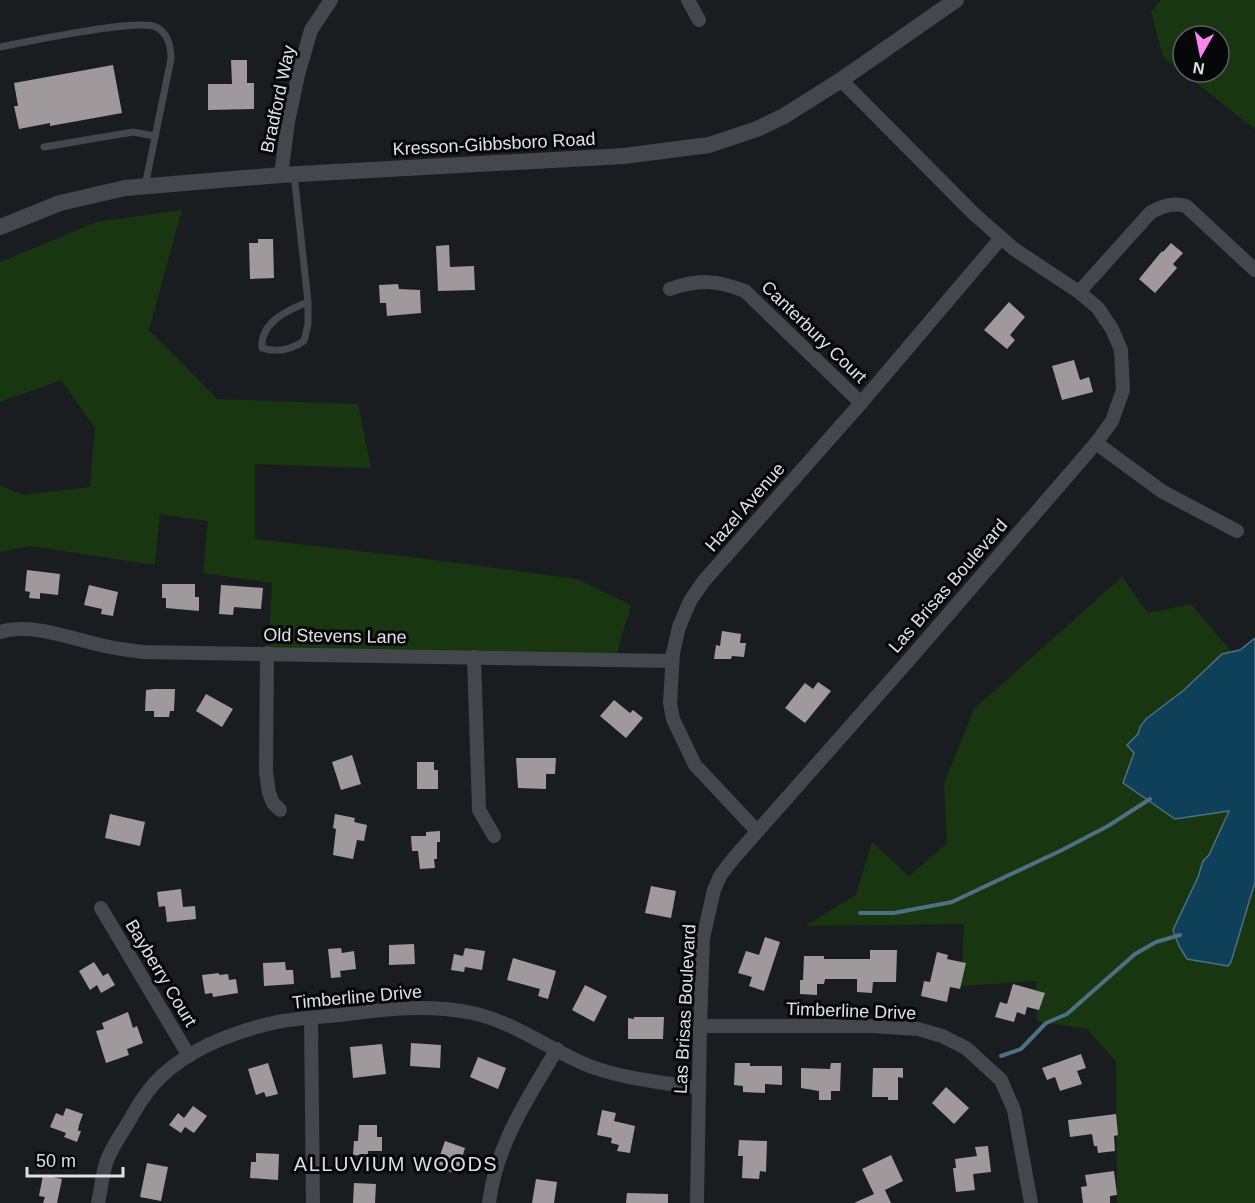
<svg xmlns="http://www.w3.org/2000/svg" width="1255" height="1203" viewBox="0 0 1255 1203" font-family="Arial,sans-serif">
<style>
.green{fill:#183610;fill-rule:evenodd}
.water{fill:#0f4059;stroke:#4d7082;stroke-width:1.5}
.lines{fill:none;stroke-linecap:round;stroke-linejoin:round}
.stream{stroke:#4d7082;stroke-width:4}
.building{fill:#a0999b}
.service{stroke:#44484d;stroke-width:7}
.minor{stroke:#44484d;stroke-width:14}
.tertiary{stroke:#44484d;stroke-width:16}
.labels{text-anchor:middle;stroke-width:6;stroke-linejoin:round;paint-order:stroke}
.street-label{font-size:18px;fill:#dee0e3;stroke:#060708}
.neighbourhood-label{font-size:20px;letter-spacing:1.5px;fill:#dadfe5;stroke:#060708}
</style>
<rect width="100%" height="100%" fill="#191d20"/>
<g class="green">
<path d="M1161,0H1255V129L1163,57L1151,12ZM1183,36H1219V72H1183Z"/>
<polygon points="182,210 149,330 217,399 358,404 371,468 255,464 255,539 420,558 577,579 631,605 616,656 268,652 272,583 203,573 208,521 160,514 155,565 30,546 0,552 0,485 23,495 90,487 95,428 61,380 0,402 0,262 97,222"/>
<polygon points="1122,577 1148,613 1191,604 1234,655 1230,811 1173,930 1224,965 1255,882 1255,1203 1117,1203 1116,1062 1087,1029 1037,1021 1036,981 961,986 964,924 805,926 856,895 872,842 909,876 947,843 944,784 974,709"/>
</g>
<polygon class="water" points="1255,638 1255,882 1231,962 1228,966 1187,959 1179,946 1173,930 1198,877 1203,861 1209,855 1229,811 1175,819 1123,783 1134,753 1127,745 1138,734 1140,727 1146,719 1184,690 1222,654 1240,650"/>
<g class="lines">
<g class="stream">
<polyline points="860,913 894,913 952,902 1060,851 1108,826 1150,799"/>
<polyline points="1001,1056 1021,1049 1046,1023 1067,1014 1135,954 1156,942 1180,935"/>
</g>
</g>
<g class="building">
<polygon points="231,60 247,60 247,83 254,83 254,109 208,110 208,84 232,84"/>
<polygon points="113,65 122,113 50,126 50,123 19,129 14,106 18,106 14,83"/>
<polygon points="258,239 273,239 274,278 250,279 249,243 258,243"/>
<polygon points="1171,243 1183,253 1173,264 1177,268 1155,293 1139,279 1162,251 1163,252"/>
<polygon points="449,245 450,267 474,266 475,290 438,291 436,246"/>
<polygon points="398,284 399,289 420,290 421,313 387,316 386,303 380,303 379,285"/>
<polygon points="1009,302 1025,317 1010,335 1015,340 1007,349 984,330"/>
<polygon points="1074,360 1080,380 1089,377 1093,392 1062,400 1052,366"/>
<polygon points="27,570 60,574 58,595 40,593 40,599 29,598 30,592 25,591"/>
<polygon points="162,584 195,584 195,597 199,597 199,611 166,608 166,598 162,598"/>
<polygon points="89,585 118,592 113,616 101,614 102,609 84,605"/>
<polygon points="221,585 263,588 261,609 234,607 233,615 219,614"/>
<polygon points="722,631 741,634 740,643 746,643 744,657 732,656 731,659 714,659 716,645 720,646"/>
<polygon points="818,682 831,691 805,723 785,708 805,683 813,689"/>
<polygon points="154,689 175,689 174,711 170,711 169,717 154,717 154,711 145,711 146,690"/>
<polygon points="206,694 233,709 222,727 196,711"/>
<polygon points="614,700 630,713 633,710 643,718 626,738 600,716"/>
<polygon points="352,755 361,784 341,790 332,762"/>
<polygon points="516,758 556,758 555,774 546,774 546,789 518,788"/>
<polygon points="417,762 434,762 434,770 438,770 438,789 417,789"/>
<polygon points="110,814 145,822 140,846 105,838"/>
<polygon points="335,814 355,818 354,822 367,825 364,841 357,840 353,859 333,855 336,829 333,828"/>
<polygon points="440,831 440,842 437,842 437,859 434,859 435,868 420,869 418,851 412,851 411,836 426,836 426,832"/>
<polygon points="651,886 676,891 671,918 645,913"/>
<polygon points="181,889 183,907 195,906 196,919 167,922 165,906 159,907 157,892"/>
<polygon points="765,937 780,942 764,991 749,986 752,977 738,973 746,951 759,955"/>
<polygon points="414,944 415,964 389,965 389,945"/>
<polygon points="341,948 342,953 354,951 356,969 340,971 341,977 331,978 328,949"/>
<polygon points="465,948 485,951 482,970 465,967 464,972 451,970 454,954 463,956"/>
<polygon points="870,950 897,950 896,982 873,982 872,993 857,992 857,979 825,979 824,984 817,984 817,995 800,994 800,980 803,980 804,956 824,956 824,959 870,959"/>
<polygon points="937,952 948,955 947,959 966,963 960,989 950,987 947,1002 921,996 924,981 930,982"/>
<polygon points="513,958 556,971 548,999 538,996 540,989 507,980"/>
<polygon points="94,962 103,976 108,973 115,985 101,993 97,985 90,990 79,971"/>
<polygon points="285,962 286,970 293,970 294,984 264,986 263,963"/>
<polygon points="219,973 219,975 228,974 229,980 236,979 238,993 213,997 212,993 205,994 202,975"/>
<polygon points="1013,984 1045,993 1039,1010 1027,1007 1025,1015 1017,1012 1014,1022 995,1017 1000,1002 1007,1004"/>
<polygon points="585,985 607,996 594,1022 572,1010"/>
<polygon points="128,1012 133,1028 137,1026 143,1043 127,1049 129,1055 106,1063 96,1031 104,1029 102,1023"/>
<polygon points="634,1017 664,1017 663,1039 628,1039 628,1018 634,1019"/>
<polygon points="411,1043 441,1045 440,1068 410,1066"/>
<polygon points="382,1044 386,1074 353,1078 350,1047"/>
<polygon points="1081,1054 1086,1068 1077,1071 1082,1084 1060,1091 1055,1077 1047,1080 1042,1068"/>
<polygon points="478,1057 506,1068 498,1089 470,1077"/>
<polygon points="268,1063 278,1094 266,1097 264,1092 256,1095 248,1069"/>
<polygon points="735,1063 750,1063 750,1066 782,1066 782,1085 765,1084 765,1093 743,1092 743,1086 734,1085"/>
<polygon points="831,1063 841,1063 840,1091 831,1091 831,1100 819,1100 819,1091 801,1088 801,1068 830,1069"/>
<polygon points="873,1068 903,1068 903,1078 898,1077 898,1100 888,1100 888,1097 872,1097"/>
<polygon points="946,1087 969,1108 954,1124 932,1103"/>
<polygon points="193,1106 207,1116 194,1133 185,1127 181,1133 169,1125 178,1113 184,1118"/>
<polygon points="66,1108 83,1114 79,1125 78,1131 81,1131 77,1142 64,1137 66,1133 50,1127 56,1113 63,1116"/>
<polygon points="602,1110 616,1113 614,1121 635,1126 630,1153 617,1151 619,1145 611,1143 612,1138 597,1135"/>
<polygon points="1116,1114 1118,1135 1114,1136 1115,1151 1098,1153 1097,1146 1094,1146 1092,1134 1070,1137 1068,1120"/>
<polygon points="359,1125 377,1125 377,1137 382,1137 382,1151 368,1151 368,1156 353,1155 354,1141 358,1141"/>
<polygon points="739,1140 767,1141 766,1172 760,1171 759,1179 742,1178 743,1156 738,1156"/>
<polygon points="445,1141 465,1148 457,1174 445,1170 446,1167 437,1164"/>
<polygon points="988,1146 991,1172 973,1174 975,1190 956,1192 953,1168 956,1168 955,1159 977,1156 975,1147"/>
<polygon points="256,1153 279,1154 278,1180 250,1178 251,1162 256,1162"/>
<polygon points="891,1155 903,1181 885,1190 891,1203 854,1203 874,1194 862,1169"/>
<polygon points="147,1163 168,1167 161,1201 140,1197"/>
<polygon points="1114,1171 1117,1195 1110,1196 1110,1203 1083,1203 1081,1187 1087,1186 1085,1175"/>
<polygon points="43,1175 62,1179 57,1203 43,1203 45,1197 39,1196"/>
<polygon points="536,1179 557,1182 554,1203 532,1203"/>
<polygon points="354,1183 376,1184 375,1203 353,1203"/>
<polygon points="627,1193 668,1194 668,1203 626,1203"/>
</g>
<g class="lines">
<g class="service">
<path d="M0,47C27,42 137,18 156,27C168,33 171,47 171,59L145,186"/>
<polyline points="44,147 133,132 155,136"/>
<path d="M294,174L308,302V324L304,341C292,349 277,353 262,348C260,322 288,310 308,302"/>
</g>
<g class="minor">
<polyline points="688,0 699,20"/>
<polyline points="281,175 288,122 298,75 311,30 331,0"/>
<path d="M670,289C699,279 716,280 745,291L861,403"/>
<path d="M1079,292L1151,212C1164,206 1172,202 1186,206L1255,270"/>
<polyline points="1096,443 1163,492 1237,531"/>
<path d="M0,632C31,622 75,640 105,646C118,649 130,650 142,652L672,661"/>
<polyline points="267,653 266,772 269,793 273,803 280,810"/>
<polyline points="474,657 479,810 494,836"/>
<polyline points="757,831 695,765 673,719 670,703 673,653 679,627 690,601 703,582 861,403 1001,238"/>
<polyline points="101,908 189,1056"/>
<polyline points="311,1018 313,1203"/>
<polyline points="700,1026 872,1026 918,1029 942,1036 966,1048 1001,1080 1014,1110 1031,1203"/>
<path d="M98,1203C101,1190 102,1176 106,1163C111,1148 120,1136 128,1123C135,1110 143,1097 153,1085C184,1050 232,1032 277,1022C298,1018 319,1017 340,1015C383,1009 429,1004 472,1013C515,1022 551,1051 592,1067C626,1079 664,1083 699,1088"/>
<path d="M489,1203C496,1145 528,1098 557,1049"/>
<polyline points="697,1203 700,1026 703,938 714,890 720,876 733,859 915,653 1096,443 1112,421 1123,390 1121,350 1112,329 1098,308 1079,292 1014,249 974,214 841,80"/>
</g>
<polyline class="tertiary" points="0,227 60,203 125,188 281,175 624,156 709,145 757,129 784,116 841,80 956,0"/>
</g>
<g class="labels">
<g class="street-label">
<text transform="translate(278 99) rotate(-78)" y="6">Bradford Way</text>
<text transform="translate(494 144) rotate(-3)" y="6">Kresson-Gibbsboro Road</text>
<text transform="translate(814 332) rotate(44)" y="6">Canterbury Court</text>
<text transform="translate(745 507) rotate(-49)" y="6">Hazel Avenue</text>
<text transform="translate(948 586) rotate(-49)" y="6">Las Brisas Boulevard</text>
<text transform="translate(335 636) rotate(1)" y="6">Old Stevens Lane</text>
<text transform="translate(161 973) rotate(59)" y="6">Bayberry Court</text>
<text transform="translate(357 997) rotate(-5)" y="6">Timberline Drive</text>
<text transform="translate(685 1009) rotate(-87)" y="6">Las Brisas Boulevard</text>
<text transform="translate(851 1011) rotate(2)" y="6">Timberline Drive</text>
</g>
<g class="neighbourhood-label">
<text x="396" y="1171">ALLUVIUM WOODS</text>
</g>
</g>
<g transform="translate(1201 54) rotate(189)"><circle r="28" fill="#060708" stroke="#5c5e60" stroke-width="1.5"/>
<path d="M0-4.5L10 22L0 15L-10 22Z" fill="#f788eb"/>
<text y="-9" font-size="16" font-weight="bold" text-anchor="middle" fill="#dee0e3">N</text>
</g>
<path d="M27 1167v9h96v-9" fill="none" stroke="#dee0e3" stroke-width="3"/>
<text x="36" y="1167" font-size="18" fill="#dee0e3" stroke="#060708" stroke-width="4.5" paint-order="stroke">50 m</text>
</svg>
